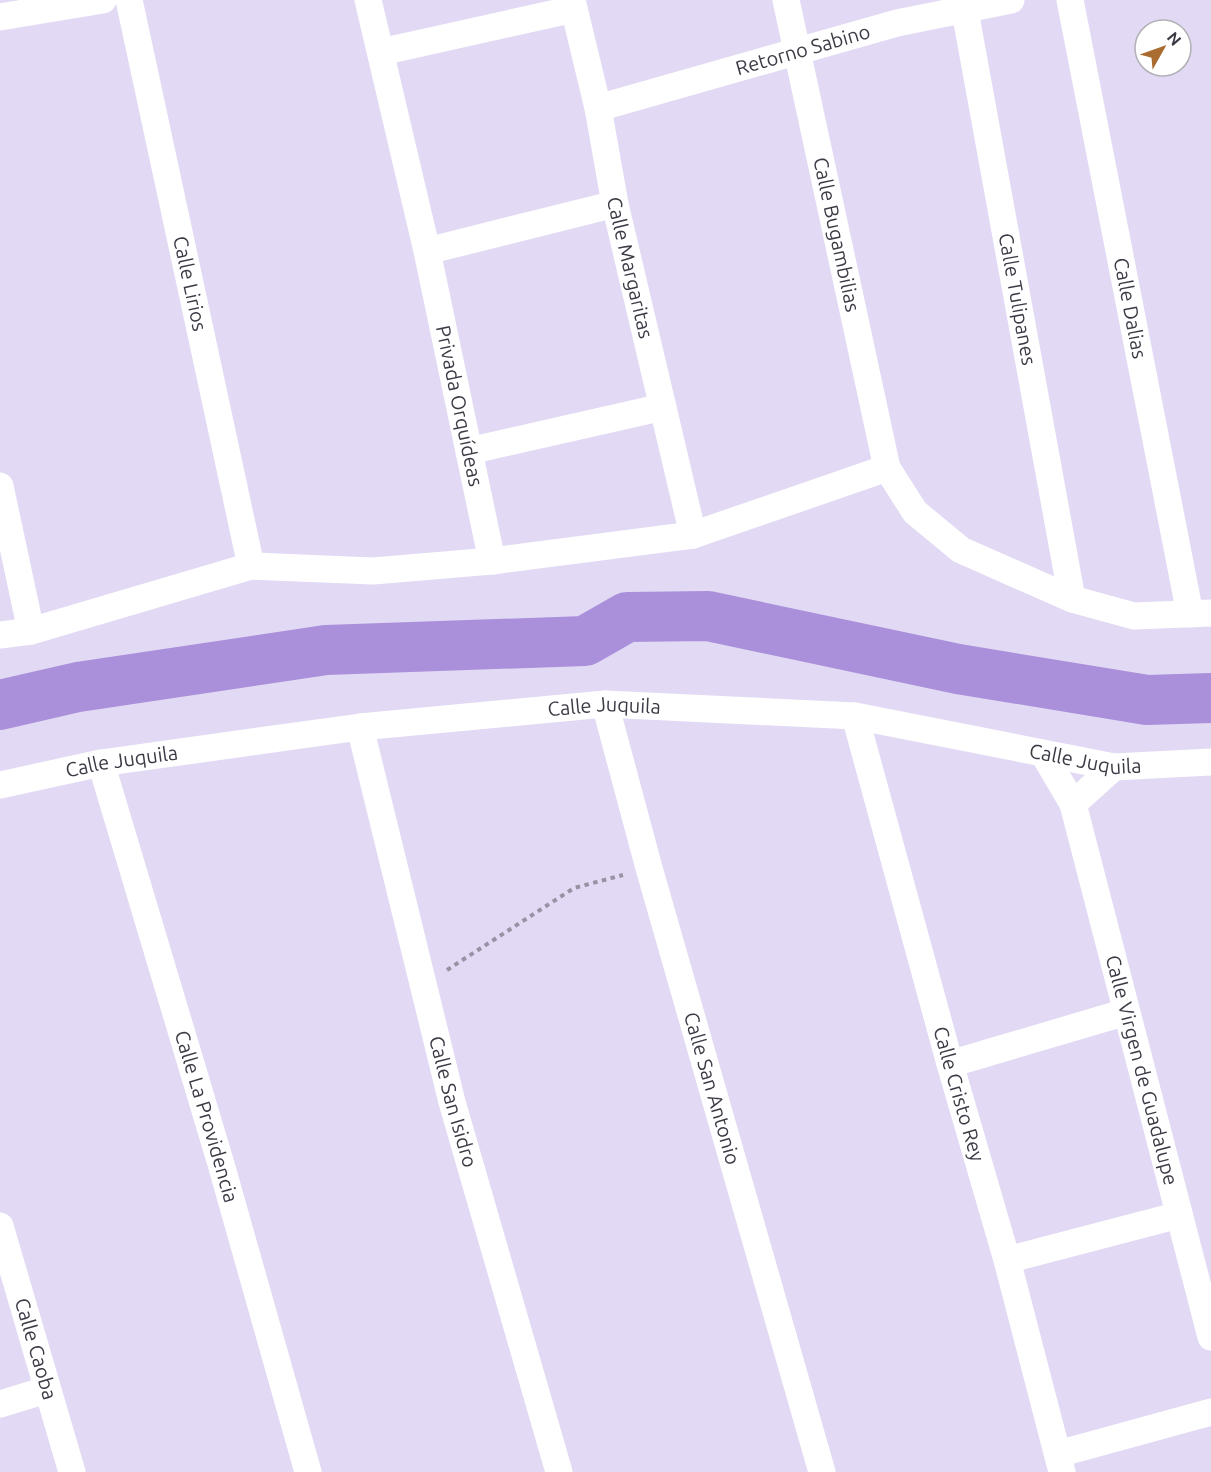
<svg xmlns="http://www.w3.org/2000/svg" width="1211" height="1472" viewBox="0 0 1211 1472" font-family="Ubuntu,sans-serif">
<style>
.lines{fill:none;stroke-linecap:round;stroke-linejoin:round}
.river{stroke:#aa90da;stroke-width:50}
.path{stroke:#9892a5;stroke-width:4;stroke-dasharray:4.5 4.5;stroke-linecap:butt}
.street{stroke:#fff;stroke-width:27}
.labels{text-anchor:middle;stroke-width:5;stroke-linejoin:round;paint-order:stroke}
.street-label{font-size:20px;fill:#3d3a45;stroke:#fff}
</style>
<rect width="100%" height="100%" fill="#e2daf4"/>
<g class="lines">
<polyline class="river" points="0,705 78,687 326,650 585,641 627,617 708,616 958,669 1147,700 1211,698"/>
<polyline class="path" points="447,970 574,888 623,875"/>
<g class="street">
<path id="s1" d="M129,0L251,566"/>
<path id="s2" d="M368,0L427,251L492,561"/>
<path id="s3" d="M572,0L598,108L615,204L693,535"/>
<path id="s4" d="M786,0L887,468L915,512L961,550L1072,599L1134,616L1211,613"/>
<path id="s5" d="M963,0L1072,599"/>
<path id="s6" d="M1070,0L1190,614"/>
<polyline points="0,17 103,0"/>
<polyline points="381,52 574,9"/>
<path id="s7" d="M598,108L897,23L1011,0"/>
<polyline points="427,251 615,204"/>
<polyline points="469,451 663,407"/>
<polyline points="0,486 31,631"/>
<polyline points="0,635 31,631 251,566 373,571 492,561 693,535 887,468"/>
<path id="s8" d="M605,704L649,868L822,1472"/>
<path id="s9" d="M855,716L950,1064L1007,1260L1062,1472"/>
<path id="s10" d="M360,727L452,1102L559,1472"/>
<path id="s11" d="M1043,753L1073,804L1211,1337"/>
<path id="s12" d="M101,763L221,1164L308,1472"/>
<path id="s13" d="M0,785L101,763L360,727L605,704L855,716L1114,767L1211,762"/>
<polyline points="1073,804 1114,767"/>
<polyline points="950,1064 1126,1012"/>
<path id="s14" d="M0,1226L72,1472"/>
<polyline points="1007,1260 1179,1215"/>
<polyline points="0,1404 46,1390"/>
<polyline points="1058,1454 1211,1412"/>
</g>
</g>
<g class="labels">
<g class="street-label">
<text dy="7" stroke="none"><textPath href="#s7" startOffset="213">Retorno Sabino</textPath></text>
<text dy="7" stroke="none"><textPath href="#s4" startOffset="240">Calle Bugambilias</textPath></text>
<text dy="7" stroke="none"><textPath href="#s3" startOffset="274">Calle Margaritas</textPath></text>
<text dy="7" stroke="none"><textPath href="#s1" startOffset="290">Calle Lirios</textPath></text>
<text dy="7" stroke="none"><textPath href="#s5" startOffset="304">Calle Tulipanes</textPath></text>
<text dy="7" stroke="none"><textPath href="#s6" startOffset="314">Calle Dalias</textPath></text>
<text dy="7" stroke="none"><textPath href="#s2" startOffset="416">Privada Orquídeas</textPath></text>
<text dy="7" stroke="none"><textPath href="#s13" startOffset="610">Calle Juquila</textPath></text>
<text dy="7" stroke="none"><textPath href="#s13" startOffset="1096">Calle Juquila</textPath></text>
<text dy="7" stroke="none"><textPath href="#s13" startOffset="124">Calle Juquila</textPath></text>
<text dy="7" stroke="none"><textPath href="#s11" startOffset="334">Calle Virgen de Guadalupe</textPath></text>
<text dy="7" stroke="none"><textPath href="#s8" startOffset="399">Calle San Antonio</textPath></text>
<text dy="7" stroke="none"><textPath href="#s9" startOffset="392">Calle Cristo Rey</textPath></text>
<text dy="7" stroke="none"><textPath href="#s10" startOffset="386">Calle San Isidro</textPath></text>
<text dy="7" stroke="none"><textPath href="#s12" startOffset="369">Calle La Providencia</textPath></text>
<text dy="7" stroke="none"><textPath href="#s14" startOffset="128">Calle Caoba</textPath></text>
</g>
</g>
<g transform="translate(1163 48) rotate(50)"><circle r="28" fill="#ffffff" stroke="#b1b0b5" stroke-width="1.5"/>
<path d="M0-4.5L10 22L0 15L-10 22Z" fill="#aa6c31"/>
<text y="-9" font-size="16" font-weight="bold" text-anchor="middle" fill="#3d3a45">N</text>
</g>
</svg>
